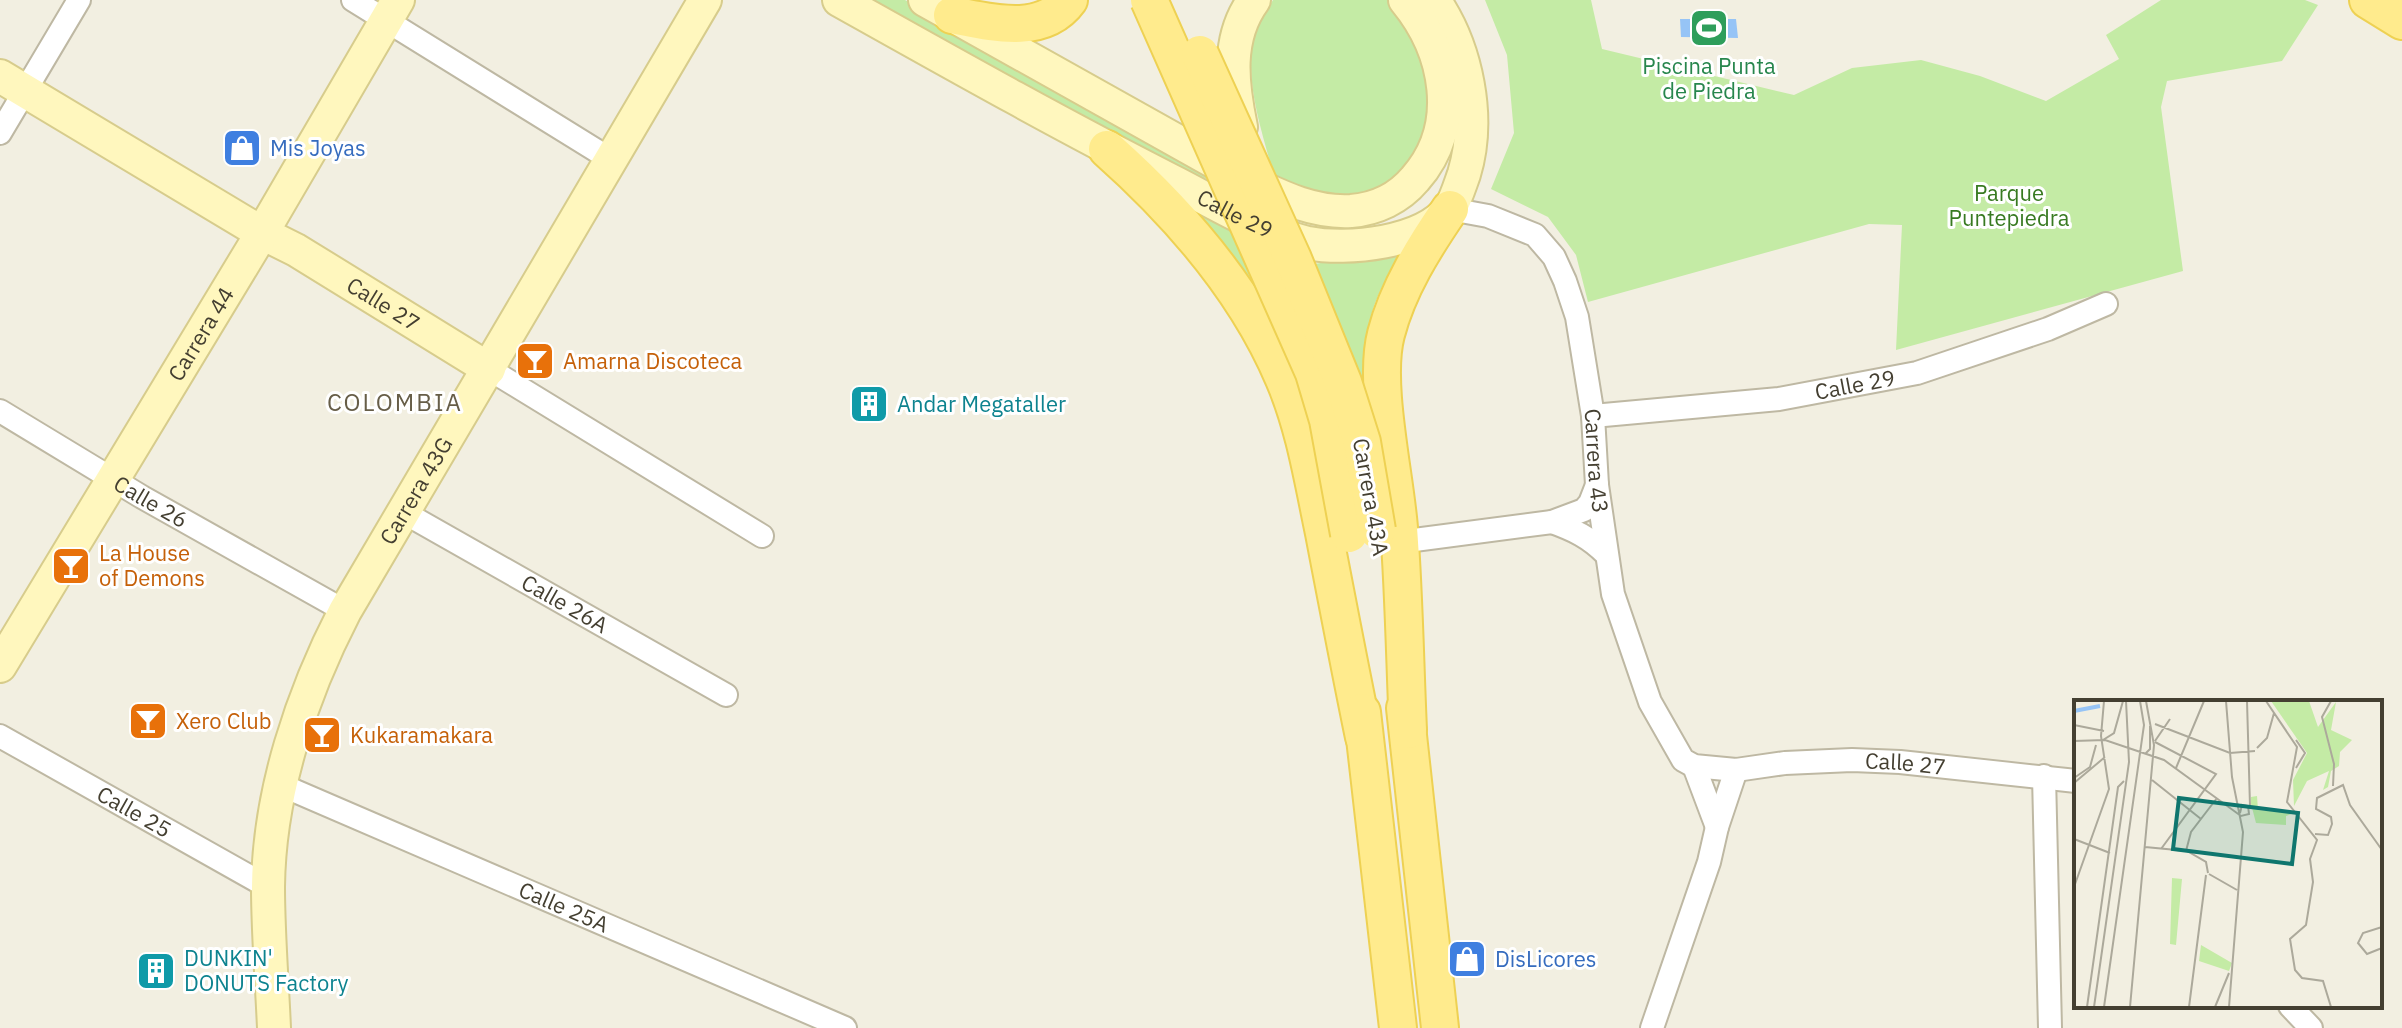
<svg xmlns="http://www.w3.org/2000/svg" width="2402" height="1028" viewBox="0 0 2402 1028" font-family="'IBM Plex Sans',sans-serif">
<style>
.green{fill:#c4eba5}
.water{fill:#96c4f6}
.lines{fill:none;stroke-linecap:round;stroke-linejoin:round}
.street-casing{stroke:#beb8a3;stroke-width:26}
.secondary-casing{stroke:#d7cc8c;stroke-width:36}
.primary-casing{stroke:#eed153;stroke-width:40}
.street{stroke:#fff;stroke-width:22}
.secondary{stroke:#fff7be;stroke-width:32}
.primary{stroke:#ffeb8d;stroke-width:36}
.primary-bridge-casing{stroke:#eed153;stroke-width:40;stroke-linecap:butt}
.primary-bridge{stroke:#ffeb8d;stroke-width:36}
.labels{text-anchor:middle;stroke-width:6;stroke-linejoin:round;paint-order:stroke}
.leisure-label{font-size:22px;fill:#27864d;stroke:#fff}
.shop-label{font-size:22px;fill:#366cbe;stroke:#fff;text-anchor:start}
.park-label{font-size:22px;fill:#387a21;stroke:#fff}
.street-label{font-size:22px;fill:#443f31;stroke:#fff}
.food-label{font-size:22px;fill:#c56008;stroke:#fff;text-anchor:start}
.culture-label{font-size:22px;fill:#0d838f;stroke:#fff;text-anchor:start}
.neighbourhood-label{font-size:24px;letter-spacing:2px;fill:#675e48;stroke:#fff}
.inset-river{fill:none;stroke:#96c4f6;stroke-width:4}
.inset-road{fill:none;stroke:#aca99b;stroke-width:2}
.view{fill:#0f766e;fill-opacity:0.15;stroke:#0f766e;stroke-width:4}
.inset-edge{fill:none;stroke:#443f31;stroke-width:4}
</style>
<rect width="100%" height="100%" fill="#f2efe1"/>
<g class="green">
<polygon points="872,0 905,0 1207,168 1205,185"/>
<path d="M1273,0H1395L1428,62L1429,126L1413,158L1391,182L1370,195L1345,198L1310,192L1274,176C1263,134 1240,71 1257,27C1261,18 1268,9 1273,0Z"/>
<polygon points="1485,0 1591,0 1602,49 1794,95 1852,68 1921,60 1980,76 2046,101 2119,59 2106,35 2161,0 2305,0 2318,5 2282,61 2167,81 2161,107 2183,271 1896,350 1902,225 1869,224 1588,302 1576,255 1548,217 1491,189 1514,133 1507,55"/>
<polygon points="1179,200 1234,230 1264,304"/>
<path d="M1401,251C1390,273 1374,297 1370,322C1365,355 1371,391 1373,424L1314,264Z"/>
</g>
<polygon class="water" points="1680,19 1736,19 1738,38 1681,37"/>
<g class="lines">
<g class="street-casing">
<g id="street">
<polyline points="353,0 610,159"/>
<polyline points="0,133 79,0"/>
<path id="s1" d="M1450,209L1488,216L1535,235L1554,257L1565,281L1577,317L1593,416L1597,485L1613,594L1650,702L1683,760L1694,766L1736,770L1785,763L1852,760L1900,762L2076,781"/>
<polyline points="489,369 762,536"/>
<path id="s2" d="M0,411L142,497L345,611"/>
<path id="s3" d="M1593,416L1779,399L1917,373L2048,329L2106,304"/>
<path id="s4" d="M403,512L726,695"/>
<path d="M1552,522C1574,530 1589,537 1606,554"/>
<polyline points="1399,542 1552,522 1584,510 1590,503 1597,485"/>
<path id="s5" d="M0,736L268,887"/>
<polyline points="1694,766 1717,827"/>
<polyline points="2044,776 2050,1028"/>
<path id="s6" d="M281,785L845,1028"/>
<polyline points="2290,1006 2311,1028"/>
<polyline points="1652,1028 1709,862 1717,827 1736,770"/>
</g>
</g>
<g class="secondary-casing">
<g id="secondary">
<path id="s7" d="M839,0C948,61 1058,123 1170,180C1212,201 1261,232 1308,243C1347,251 1424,243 1450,208C1456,199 1460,185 1464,174C1481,118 1467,48 1434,0"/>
<path d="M925,0L1252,183C1283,198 1315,213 1351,211C1376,209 1399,198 1415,179C1462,126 1447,51 1405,0"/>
<path id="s8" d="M0,76L262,233L296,250L489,369"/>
<path d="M1241,127C1232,84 1226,38 1254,0"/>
<path id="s9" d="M0,666L262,233L398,0"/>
<path id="s10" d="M274,1028C272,981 268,934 268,887C269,792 302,694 345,611L705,0"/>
</g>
</g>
<g class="primary-casing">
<g id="primary">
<polyline points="2368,0 2402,21"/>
<path d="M952,15C989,22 1042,37 1069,0"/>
<path d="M1107,149C1179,213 1246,289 1284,379C1305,428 1313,481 1324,533C1337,601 1350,669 1364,737"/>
<polyline points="1405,708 1440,1028"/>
<polyline points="1362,712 1398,1028"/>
<path d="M1408,730C1405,663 1404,595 1399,528C1395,475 1373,383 1386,334C1398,288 1424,247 1450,209"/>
</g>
</g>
<use href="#street" class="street"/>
<use href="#secondary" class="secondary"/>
<use href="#primary" class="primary"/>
<g class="primary-bridge-casing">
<g id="primary-bridge">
<polyline points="1149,0 1314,373 1328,420 1349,534"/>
<polyline points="1200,54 1293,259 1343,382 1362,442 1377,530"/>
</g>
</g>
<use href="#primary-bridge" class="primary-bridge"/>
</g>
<defs>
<g id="stadium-square" transform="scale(2)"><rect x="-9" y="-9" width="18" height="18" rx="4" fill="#2e9e5b" stroke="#fff"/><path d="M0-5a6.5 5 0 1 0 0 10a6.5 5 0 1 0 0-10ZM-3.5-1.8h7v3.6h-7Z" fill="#fff"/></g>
<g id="shop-square" transform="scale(2)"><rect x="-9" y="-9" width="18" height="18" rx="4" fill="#3f7fe0" stroke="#fff"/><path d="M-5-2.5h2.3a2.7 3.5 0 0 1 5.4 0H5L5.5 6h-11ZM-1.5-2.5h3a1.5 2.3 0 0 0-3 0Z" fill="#fff"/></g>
<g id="bar-square" transform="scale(2)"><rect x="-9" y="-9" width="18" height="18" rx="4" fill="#e8710a" stroke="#fff"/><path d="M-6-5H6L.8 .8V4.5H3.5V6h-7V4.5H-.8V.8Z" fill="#fff"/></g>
<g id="building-square" transform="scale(2)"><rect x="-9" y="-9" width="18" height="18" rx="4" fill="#0f9aa8" stroke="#fff"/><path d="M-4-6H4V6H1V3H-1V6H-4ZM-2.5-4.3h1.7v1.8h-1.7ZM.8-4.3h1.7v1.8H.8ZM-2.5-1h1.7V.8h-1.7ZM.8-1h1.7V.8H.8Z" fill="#fff"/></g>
</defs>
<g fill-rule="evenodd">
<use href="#stadium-square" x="1709" y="28"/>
<use href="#shop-square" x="242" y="148"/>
<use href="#bar-square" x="535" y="361"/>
<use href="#building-square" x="869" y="404"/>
<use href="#bar-square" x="71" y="566"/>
<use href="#bar-square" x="148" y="721"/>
<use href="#bar-square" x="322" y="735"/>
<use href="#shop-square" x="1467" y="959"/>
<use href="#building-square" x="156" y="971"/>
</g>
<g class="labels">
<g class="leisure-label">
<text x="1709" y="74">Piscina Punta<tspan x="1709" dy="25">de Piedra</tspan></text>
</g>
<g class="shop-label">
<text x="270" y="156">Mis Joyas</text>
<text x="1495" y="967">DisLicores</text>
</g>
<g class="park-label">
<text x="2009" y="201">Parque<tspan x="2009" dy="25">Puntepiedra</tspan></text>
</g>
<g class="street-label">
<text dy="8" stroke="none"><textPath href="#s7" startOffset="450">Calle 29</textPath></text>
<text dy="8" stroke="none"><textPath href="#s8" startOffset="446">Calle 27</textPath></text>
<text dy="8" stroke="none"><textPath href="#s9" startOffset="388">Carrera 44</textPath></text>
<text dy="8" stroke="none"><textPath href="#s3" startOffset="264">Calle 29</textPath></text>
<text dy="8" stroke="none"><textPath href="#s1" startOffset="328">Carrera 43</textPath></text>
<text dy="8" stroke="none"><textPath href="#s10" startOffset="570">Carrera 43G</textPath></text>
<text transform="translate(1371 497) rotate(80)" y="8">Carrera 43A</text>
<text dy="8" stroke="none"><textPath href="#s2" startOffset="176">Calle 26</textPath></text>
<text dy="8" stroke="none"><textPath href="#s4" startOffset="186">Calle 26A</textPath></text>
<text dy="8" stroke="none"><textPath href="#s1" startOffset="868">Calle 27</textPath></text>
<text dy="8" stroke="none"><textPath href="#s5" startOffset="154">Calle 25</textPath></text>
<text dy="8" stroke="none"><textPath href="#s6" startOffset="308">Calle 25A</textPath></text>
</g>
<g class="food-label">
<text x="563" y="369">Amarna Discoteca</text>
<text x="99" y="561">La House<tspan x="99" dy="25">of Demons</tspan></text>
<text x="176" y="729">Xero Club</text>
<text x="350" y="743">Kukaramakara</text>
</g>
<g class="culture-label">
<text x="897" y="412">Andar Megataller</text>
<text x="184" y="966">DUNKIN'<tspan x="184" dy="25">DONUTS Factory</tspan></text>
</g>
<g class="neighbourhood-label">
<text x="395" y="411">COLOMBIA</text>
</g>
</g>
<g transform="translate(2074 700)">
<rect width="308" height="308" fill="#f2efe1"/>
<path d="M197,1H235L244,27L262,2L257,30L278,40L266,52L265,66L257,71L254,87L249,90L255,71L233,81L220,106L219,80L233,53ZM183,96L184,110L220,113L212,116V125L182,123L177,104V97ZM98,178L108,179L102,245L96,244ZM127,245L158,263L155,271L125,261Z" fill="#c4eba5"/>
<path class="inset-river" d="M0,11L26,6"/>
<path class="inset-road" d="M152,1L158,77L169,132L155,307M173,1L176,106M192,1L223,47L213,102L243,140L236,159L239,182L232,225L216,239L221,270L228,278L249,281L257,307M257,1L248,17L260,64L259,86M81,24L156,53L181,51M0,25L30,31M29,40L40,33L49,1M222,40L231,53L222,68M0,41L31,40L90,60L167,116L175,114L174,106L168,105L166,113M81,41L96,19M81,42L142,74L87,149M183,48L193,38L200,13M71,54L76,49V26M102,68L130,1M0,78L16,67L22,45M78,80L127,119M0,83L31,57M241,134L254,135L258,124L257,117L242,109L243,98L269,85L276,105L308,150M0,139L36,153M71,147L113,151L132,162L134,173M112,151L117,132L143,98M135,174L163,190M0,187L35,89L27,36L30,1M308,227L289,233L284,243L293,254L308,248M13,307L44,87L50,81M20,307L55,62L52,1M30,307L70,25L66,1M56,307L80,45L72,1M115,307L132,175M141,307L155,273"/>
<path class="view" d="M105,98L224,113L218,164L99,149Z"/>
<rect width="308" height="308" class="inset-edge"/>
</g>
</svg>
